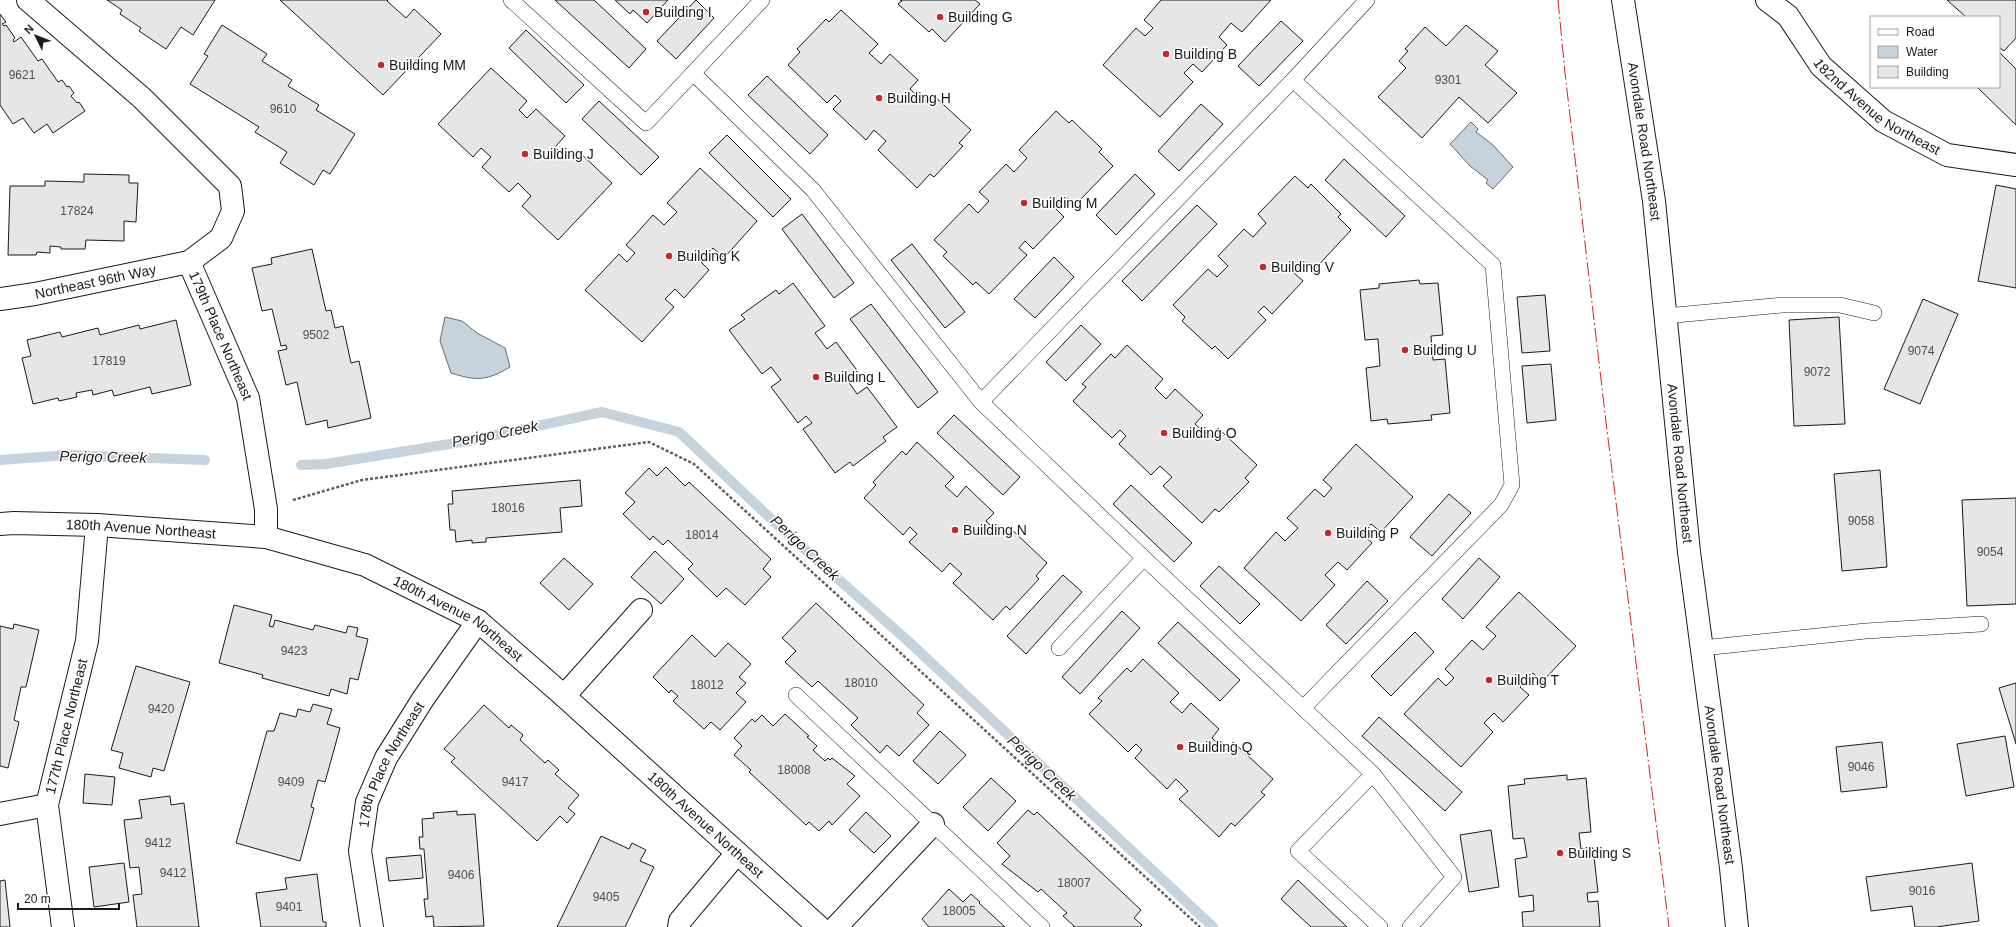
<svg xmlns="http://www.w3.org/2000/svg" width="2016" height="927" viewBox="0 0 2016 927" font-family="Arial,sans-serif">
<style>
.water{fill:#c6d2dc;stroke:#6a6a6a}
.lines{fill:none;stroke-linecap:round;stroke-linejoin:round}
.stream{stroke:#c6d2dc;stroke-width:10}
.building{fill:#e6e6e6;stroke:#1a1a1a}
.service-casing{stroke:#1a1a1a;stroke-width:16}
.minor-casing{stroke:#1a1a1a;stroke-width:24}
.secondary-casing{stroke:#1a1a1a;stroke-width:24}
.path{stroke:#5f5f5f;stroke-width:2.5;stroke-dasharray:3 2;stroke-linecap:butt}
.service{stroke:#fff;stroke-width:15}
.minor{stroke:#fff;stroke-width:22}
.secondary{stroke:#fff;stroke-width:22}
.power{stroke:#c62828;stroke-width:1;stroke-dasharray:14 3 2 3;stroke-linecap:butt}
.poi-dot{fill:#c62828;stroke:#fff;stroke-width:1.5}
.labels{text-anchor:middle;stroke-width:3;stroke-linejoin:round;paint-order:stroke}
.number-label{font-size:12px;fill:#4d4d4d}
.poi-label{font-size:14px;fill:#1a1a1a;stroke:#fff;text-anchor:start}
.street-label{font-size:14px;fill:#1a1a1a;stroke:#fff}
.water-label{font-size:15px;font-style:italic;fill:#1a1a1a;stroke:#fff}
</style>
<rect width="100%" height="100%" fill="#fff"/>
<g class="water">
<polygon points="1471,122 1478,129 1476,132 1493,145 1513,167 1493,189 1486,183 1488,180 1470,166 1450,144"/>
<path d="M445,317L462,321L477,333L505,348L510,367C487,381 476,381 451,373L440,341Z"/>
</g>
<g class="lines">
<g class="stream">
<polyline points="0,460 67,455 205,460"/>
<polyline points="301,465 326,464 468,441 602,412 679,432 784,531 908,641 1213,927"/>
</g>
</g>
<g class="building">
<polygon points="107,0 215,0 193,35 181,27 166,49 139,31 141,28 120,14 122,10"/>
<polygon points="280,0 388,0 387,1 406,18 414,9 441,34 383,95"/>
<polygon points="555,0 594,0 646,49 629,68"/>
<polygon points="615,0 668,0 647,23 633,10 630,14"/>
<polygon points="696,0 714,18 676,59 657,41"/>
<polygon points="900,0 975,0 980,4 945,42 932,29 929,32 898,4 902,1"/>
<polygon points="1161,0 1271,0 1242,32 1231,23 1219,37 1227,45 1202,72 1193,64 1184,73 1193,82 1160,117 1103,65 1136,28 1145,36 1153,28 1144,20"/>
<polygon points="1947,0 2016,0 2016,38 2004,51 1999,47 1999,17 1966,17"/>
<polygon points="841,10 878,44 869,53 881,64 890,54 918,80 910,89 924,102 932,94 971,130 959,143 963,146 934,177 930,174 917,188 878,150 886,141 874,130 866,140 833,109 841,101 835,95 827,103 788,65 800,52 797,49 826,19 829,22"/>
<polygon points="0,14 6,22 2,24 4,26 6,25 15,38 13,40 14,42 21,37 38,61 42,59 58,82 62,80 67,87 69,86 74,93 71,96 77,103 79,102 85,111 53,133 47,124 34,133 23,118 13,124 0,105"/>
<polygon points="1281,21 1303,41 1259,86 1238,66"/>
<polygon points="222,25 267,54 262,61 292,80 288,86 319,105 316,110 355,134 330,174 323,170 314,185 280,163 287,152 255,132 259,127 190,84 208,56 204,54"/>
<polygon points="1466,25 1498,51 1485,65 1517,93 1488,123 1459,97 1422,138 1378,97 1406,68 1399,61 1408,51 1405,49 1425,27 1446,46"/>
<polygon points="526,30 584,85 566,103 509,48"/>
<polygon points="1999,52 2016,69 2016,125 1977,87 1999,87"/>
<polygon points="491,68 527,101 519,110 527,118 536,109 565,136 555,147 568,160 577,150 612,183 558,240 522,206 531,196 518,183 509,192 482,167 491,157 481,148 473,157 438,124"/>
<polygon points="767,76 828,135 810,154 748,95"/>
<polygon points="599,101 659,157 641,175 582,119"/>
<polygon points="1201,104 1223,124 1179,171 1158,151"/>
<polygon points="1056,111 1069,123 1072,120 1102,149 1099,152 1113,166 1075,205 1066,197 1055,208 1064,217 1033,249 1025,241 1019,248 1027,255 989,294 976,282 973,285 943,256 947,252 934,240 969,204 978,213 989,201 979,192 1006,164 1014,172 1027,158 1019,150"/>
<polygon points="727,135 791,199 773,217 709,153"/>
<polygon points="1344,159 1405,216 1386,237 1325,180"/>
<polygon points="700,168 757,221 724,258 713,248 701,262 709,270 684,298 675,289 665,299 674,307 642,342 585,290 619,254 627,262 635,253 626,245 653,215 664,225 677,212 667,203"/>
<polygon points="84,174 129,175 129,183 138,183 136,222 124,221 124,241 86,240 85,249 61,249 61,247 50,246 50,253 37,252 36,255 8,255 10,186 45,186 45,181 84,182"/>
<polygon points="1135,174 1155,194 1116,235 1096,215"/>
<polygon points="1295,176 1308,188 1311,184 1341,214 1338,217 1351,230 1314,270 1305,261 1294,273 1303,281 1272,314 1264,306 1258,312 1266,320 1228,359 1215,346 1212,349 1182,321 1185,317 1173,305 1208,269 1217,277 1228,266 1218,256 1244,229 1253,237 1266,223 1258,214"/>
<polygon points="1996,185 2016,189 2016,288 1978,281"/>
<polygon points="1197,205 1217,224 1142,301 1122,281"/>
<polygon points="802,214 854,283 834,298 782,229"/>
<polygon points="912,244 965,312 945,328 891,260"/>
<polygon points="312,249 326,311 331,310 335,328 343,326 351,363 359,361 371,418 328,428 327,420 306,425 297,382 286,385 278,351 287,349 286,345 281,346 272,309 262,311 252,268 272,264 271,258"/>
<polygon points="1054,257 1074,277 1035,318 1014,299"/>
<polygon points="1419,280 1420,284 1438,283 1443,335 1431,336 1433,360 1445,359 1450,413 1431,415 1432,420 1388,424 1387,419 1371,421 1366,368 1380,366 1378,339 1365,340 1360,290 1379,288 1379,284"/>
<polygon points="793,283 825,326 815,333 827,349 836,342 859,373 848,381 857,394 867,387 897,427 883,437 886,441 853,466 850,462 835,473 803,429 812,423 806,416 798,423 771,387 781,380 771,367 762,374 729,330 745,319 741,315 776,290 779,294"/>
<polygon points="1545,295 1550,351 1522,353 1517,297"/>
<polygon points="1923,299 1958,314 1920,404 1884,389"/>
<polygon points="871,304 938,392 918,408 850,319"/>
<polygon points="1839,317 1845,424 1794,426 1789,320"/>
<polygon points="176,320 191,385 152,394 150,387 114,396 112,390 93,395 92,390 76,393 77,397 59,401 58,398 33,404 22,358 31,356 27,340 60,332 62,337 98,328 100,335 139,325 140,329"/>
<polygon points="1081,325 1101,344 1066,381 1046,362"/>
<polygon points="1127,345 1163,379 1155,388 1166,399 1175,389 1203,415 1195,424 1209,437 1218,428 1257,465 1245,478 1249,482 1219,512 1215,509 1202,523 1163,486 1172,477 1160,466 1151,475 1119,444 1126,436 1120,430 1112,438 1073,401 1086,387 1082,384 1111,354 1115,358"/>
<polygon points="1551,364 1556,420 1527,423 1522,366"/>
<polygon points="954,415 1020,477 1003,495 937,433"/>
<polygon points="917,442 954,477 945,486 957,497 966,486 994,513 986,521 1000,534 1008,526 1047,563 1036,576 1039,579 1010,610 1006,606 993,620 953,583 962,574 950,563 942,572 909,542 917,534 910,527 903,535 864,498 876,485 873,482 902,451 906,455"/>
<polygon points="1356,444 1413,497 1381,532 1371,524 1362,534 1372,543 1347,570 1338,562 1325,575 1335,585 1301,621 1244,568 1276,532 1285,541 1298,528 1287,518 1315,489 1324,497 1332,488 1323,480"/>
<polygon points="666,467 685,486 689,482 771,559 763,569 771,577 745,605 726,588 717,597 688,569 693,564 668,540 663,545 653,536 650,540 623,514 635,502 625,493 649,468 657,476"/>
<polygon points="1880,470 1887,567 1842,571 1834,474"/>
<polygon points="580,480 582,506 560,508 562,532 486,538 486,542 472,543 472,540 456,542 455,530 450,530 448,504 453,504 452,491"/>
<polygon points="1131,485 1192,543 1174,562 1113,504"/>
<polygon points="1449,494 1471,513 1432,556 1410,537"/>
<polygon points="2016,498 2016,604 1967,606 1962,500"/>
<polygon points="655,551 684,579 661,604 631,577"/>
<polygon points="564,558 593,584 569,610 540,583"/>
<polygon points="1479,558 1500,577 1463,619 1442,599"/>
<polygon points="1219,566 1260,604 1240,624 1200,586"/>
<polygon points="1063,575 1082,592 1026,654 1007,636"/>
<polygon points="1367,581 1388,601 1346,644 1326,625"/>
<polygon points="1519,592 1576,646 1542,682 1533,673 1520,687 1529,695 1503,722 1494,713 1484,723 1493,732 1461,767 1404,714 1438,678 1446,686 1454,678 1445,669 1472,640 1483,650 1496,636 1486,627"/>
<polygon points="816,603 924,705 917,713 929,725 899,756 887,745 880,753 851,725 858,718 818,681 812,687 785,662 796,651 782,638"/>
<polygon points="234,605 272,615 269,626 273,627 275,620 313,630 315,625 346,633 348,626 358,628 356,636 368,639 358,680 350,678 347,694 331,689 329,696 262,678 263,675 219,663"/>
<polygon points="1122,611 1140,628 1080,694 1062,677"/>
<polygon points="1178,622 1240,680 1220,701 1158,643"/>
<polygon points="14,624 39,630 26,687 21,687 14,720 19,722 8,768 0,766 0,626 13,629"/>
<polygon points="1415,632 1434,652 1391,696 1371,676"/>
<polygon points="692,635 715,657 728,643 751,664 739,677 746,683 736,693 746,702 720,730 711,722 704,729 673,701 678,696 671,690 669,693 653,677"/>
<polygon points="1143,659 1179,693 1170,702 1182,713 1191,703 1219,729 1212,738 1225,751 1233,742 1273,779 1261,792 1265,795 1235,826 1231,823 1219,837 1179,799 1188,791 1176,779 1167,789 1135,758 1142,750 1136,744 1128,752 1089,714 1102,701 1098,698 1127,668 1131,672"/>
<polygon points="136,666 190,682 164,771 153,768 151,777 119,768 123,753 111,750"/>
<polygon points="2016,683 2016,744 1999,688"/>
<polygon points="313,704 332,709 327,724 340,728 325,782 318,780 311,807 314,808 300,861 236,843 267,731 274,731 280,713 296,717 298,709 310,712"/>
<polygon points="484,705 509,728 511,725 523,735 520,740 545,763 548,760 559,770 555,774 579,795 568,808 575,814 567,823 560,816 537,841 451,762 455,758 444,749"/>
<polygon points="785,714 809,736 807,737 817,746 813,750 825,761 828,758 830,760 832,758 855,776 847,784 860,796 832,825 829,821 819,831 809,822 806,825 749,772 751,770 734,755 742,746 734,738 752,719 755,722 762,715 773,726"/>
<polygon points="1379,717 1462,792 1445,811 1362,736"/>
<polygon points="940,731 966,755 938,784 913,761"/>
<polygon points="2005,736 2014,787 1966,796 1957,744"/>
<polygon points="1882,742 1887,787 1841,792 1836,747"/>
<polygon points="85,774 115,777 112,805 83,803"/>
<polygon points="1567,775 1567,780 1586,778 1591,832 1579,833 1581,849 1593,848 1598,892 1587,893 1588,902 1598,901 1600,927 1523,927 1522,912 1534,911 1533,895 1519,897 1515,859 1527,857 1524,838 1513,839 1508,786 1525,784 1524,779"/>
<polygon points="991,778 1016,801 988,831 963,807"/>
<polygon points="170,796 171,805 184,803 199,927 137,927 133,895 142,894 139,867 130,868 124,820 142,818 139,800"/>
<polygon points="1028,810 1034,815 1037,812 1141,910 1134,918 1142,925 1140,927 1073,927 1074,926 1063,916 1067,913 1041,889 1038,892 1002,864 1010,856 997,843"/>
<polygon points="457,811 457,815 475,814 484,926 434,927 433,916 426,917 424,899 428,899 424,849 420,849 419,837 423,837 422,819 434,818 433,813"/>
<polygon points="866,812 891,836 874,853 849,830"/>
<polygon points="1491,830 1499,887 1469,892 1460,835"/>
<polygon points="601,836 629,849 632,843 646,850 640,861 654,867 625,927 557,927"/>
<polygon points="421,855 423,878 389,881 386,858"/>
<polygon points="124,863 129,902 94,907 89,867"/>
<polygon points="1972,863 1979,921 1936,927 1915,927 1912,906 1871,911 1866,877"/>
<polygon points="317,874 323,922 326,922 326,927 261,927 256,893 287,889 285,878"/>
<polygon points="5,880 10,927 0,927 0,881"/>
<polygon points="1298,880 1347,927 1311,927 1281,899"/>
<polygon points="949,889 963,902 971,894 980,902 979,903 1005,927 929,927 922,919"/>
</g>
<g class="lines">
<g class="service-casing">
<g id="service">
<polyline points="511,0 646,123 762,0"/>
<polyline points="1367,0 1293,80 1493,265 1512,485 1501,505 1303,708 1373,774 1454,877 1410,927"/>
<polyline points="693,73 813,190 981,402 1293,80"/>
<polyline points="1665,316 1782,305 1840,305 1874,313"/>
<polyline points="981,402 1144,558 1059,648"/>
<polyline points="1144,558 1303,708"/>
<polyline points="1702,648 1866,631 1981,624"/>
<polyline points="796,695 1042,927"/>
<polyline points="1373,774 1298,851 1380,927"/>
</g>
</g>
<g class="minor-casing">
<g id="minor">
<path id="s1" d="M1767,0L1788,16L1821,66L1883,121L1947,155L2016,165"/>
<path id="s2" d="M189,262L248,398L266,509V537"/>
<path id="s3" d="M0,299L35,294L189,262L221,238L233,211L230,186L142,98L28,0"/>
<path id="s4" d="M0,524L14,523L97,525L266,537L365,565L478,621L564,696L819,927"/>
<polyline points="564,696 641,610"/>
<polyline points="0,814 47,805"/>
<path id="s5" d="M63,927L47,805L87,641L97,525"/>
<path id="s6" d="M372,927L360,851L367,802L386,758L423,699L478,621"/>
<polyline points="679,927 680,921 737,853"/>
<polyline points="836,927 933,824"/>
</g>
</g>
<g class="secondary-casing">
<g id="secondary">
<path id="s7" d="M1623,0L1654,201L1689,552L1731,868L1737,927"/>
</g>
</g>
<polyline class="path" points="293,500 362,480 649,442 694,464 1200,927"/>
<use href="#service" class="service"/>
<use href="#minor" class="minor"/>
<use href="#secondary" class="secondary"/>
<polyline class="power" points="1558,0 1565,73 1606,422 1669,927"/>
</g>
<g class="poi-dot">
<circle cx="646" cy="12" r="4"/>
<circle cx="940" cy="17" r="4"/>
<circle cx="1166" cy="54" r="4"/>
<circle cx="381" cy="65" r="4"/>
<circle cx="879" cy="98" r="4"/>
<circle cx="525" cy="154" r="4"/>
<circle cx="1024" cy="203" r="4"/>
<circle cx="669" cy="256" r="4"/>
<circle cx="1263" cy="267" r="4"/>
<circle cx="1405" cy="350" r="4"/>
<circle cx="816" cy="377" r="4"/>
<circle cx="1164" cy="433" r="4"/>
<circle cx="955" cy="530" r="4"/>
<circle cx="1328" cy="533" r="4"/>
<circle cx="1489" cy="680" r="4"/>
<circle cx="1180" cy="747" r="4"/>
<circle cx="1560" cy="853" r="4"/>
</g>
<g class="labels">
<g class="number-label">
<text x="22" y="79">9621</text>
<text x="1448" y="84">9301</text>
<text x="283" y="113">9610</text>
<text x="77" y="215">17824</text>
<text x="316" y="339">9502</text>
<text x="1921" y="355">9074</text>
<text x="109" y="365">17819</text>
<text x="1817" y="376">9072</text>
<text x="508" y="512">18016</text>
<text x="1861" y="525">9058</text>
<text x="702" y="539">18014</text>
<text x="1990" y="556">9054</text>
<text x="294" y="655">9423</text>
<text x="861" y="687">18010</text>
<text x="707" y="689">18012</text>
<text x="161" y="713">9420</text>
<text x="1861" y="771">9046</text>
<text x="794" y="774">18008</text>
<text x="291" y="786">9409</text>
<text x="515" y="786">9417</text>
<text x="158" y="847">9412</text>
<text x="173" y="877">9412</text>
<text x="461" y="879">9406</text>
<text x="1074" y="887">18007</text>
<text x="1922" y="895">9016</text>
<text x="606" y="901">9405</text>
<text x="289" y="911">9401</text>
<text x="959" y="915">18005</text>
</g>
<g class="poi-label">
<text x="654" y="17">Building I</text>
<text x="948" y="22">Building G</text>
<text x="1174" y="59">Building B</text>
<text x="389" y="70">Building MM</text>
<text x="887" y="103">Building H</text>
<text x="533" y="159">Building J</text>
<text x="1032" y="208">Building M</text>
<text x="677" y="261">Building K</text>
<text x="1271" y="272">Building V</text>
<text x="1413" y="355">Building U</text>
<text x="824" y="382">Building L</text>
<text x="1172" y="438">Building O</text>
<text x="963" y="535">Building N</text>
<text x="1336" y="538">Building P</text>
<text x="1497" y="685">Building T</text>
<text x="1188" y="752">Building Q</text>
<text x="1568" y="858">Building S</text>
</g>
<g class="street-label">
<text dy="5" stroke="none"><textPath href="#s1" startOffset="156">182nd Avenue Northeast</textPath></text>
<text dy="5" stroke="none"><textPath href="#s7" startOffset="143">Avondale Road Northeast</textPath></text>
<text dy="5" stroke="none"><textPath href="#s3" startOffset="97">Northeast 96th Way</textPath></text>
<text dy="5" stroke="none"><textPath href="#s2" startOffset="80">179th Place Northeast</textPath></text>
<text dy="5" stroke="none"><textPath href="#s7" startOffset="467">Avondale Road Northeast</textPath></text>
<text dy="5" stroke="none"><textPath href="#s4" startOffset="141">180th Avenue Northeast</textPath></text>
<text dy="5" stroke="none"><textPath href="#s4" startOffset="477">180th Avenue Northeast</textPath></text>
<text dy="5" stroke="none"><textPath href="#s5" startOffset="204">177th Place Northeast</textPath></text>
<text dy="5" stroke="none"><textPath href="#s6" startOffset="170">178th Place Northeast</textPath></text>
<text dy="5" stroke="none"><textPath href="#s7" startOffset="791">Avondale Road Northeast</textPath></text>
<text dy="5" stroke="none"><textPath href="#s4" startOffset="801">180th Avenue Northeast</textPath></text>
</g>
<g class="water-label">
<text transform="translate(495 434) rotate(-11)" y="5">Perigo Creek</text>
<text transform="translate(103 457) rotate(1)" y="5">Perigo Creek</text>
<text transform="translate(805 548) rotate(43)" y="5">Perigo Creek</text>
<text transform="translate(1042 768) rotate(43)" y="5">Perigo Creek</text>
</g>
</g>
<rect x="1870" y="16" width="130" height="72" fill="#ffffff" stroke="#a3a3a3"/>
<rect x="1878" y="29" width="20" height="6" fill="#ffffff" stroke="#a3a3a3"/>
<text x="1906" y="36" font-size="12" fill="#1a1a1a">Road</text>
<rect x="1878" y="46" width="20" height="12" fill="#c6d2dc" stroke="#a3a3a3"/>
<text x="1906" y="56" font-size="12" fill="#1a1a1a">Water</text>
<rect x="1878" y="66" width="20" height="12" fill="#e6e6e6" stroke="#a3a3a3"/>
<text x="1906" y="76" font-size="12" fill="#1a1a1a">Building</text>
<g transform="translate(36 36) rotate(313)" stroke="#ffffff" stroke-width="3" paint-order="stroke">
<path d="M0-3L7 15L0 10L-7 15Z" fill="#1a1a1a"/>
<text y="-6" font-size="11" font-weight="bold" text-anchor="middle" fill="#1a1a1a">N</text>
</g>
<path d="M18 903v6h101v-6" fill="none" stroke="#1a1a1a" stroke-width="2"/>
<text x="24" y="903" font-size="12" fill="#1a1a1a" stroke="#ffffff" stroke-width="3" paint-order="stroke">20 m</text>
</svg>
